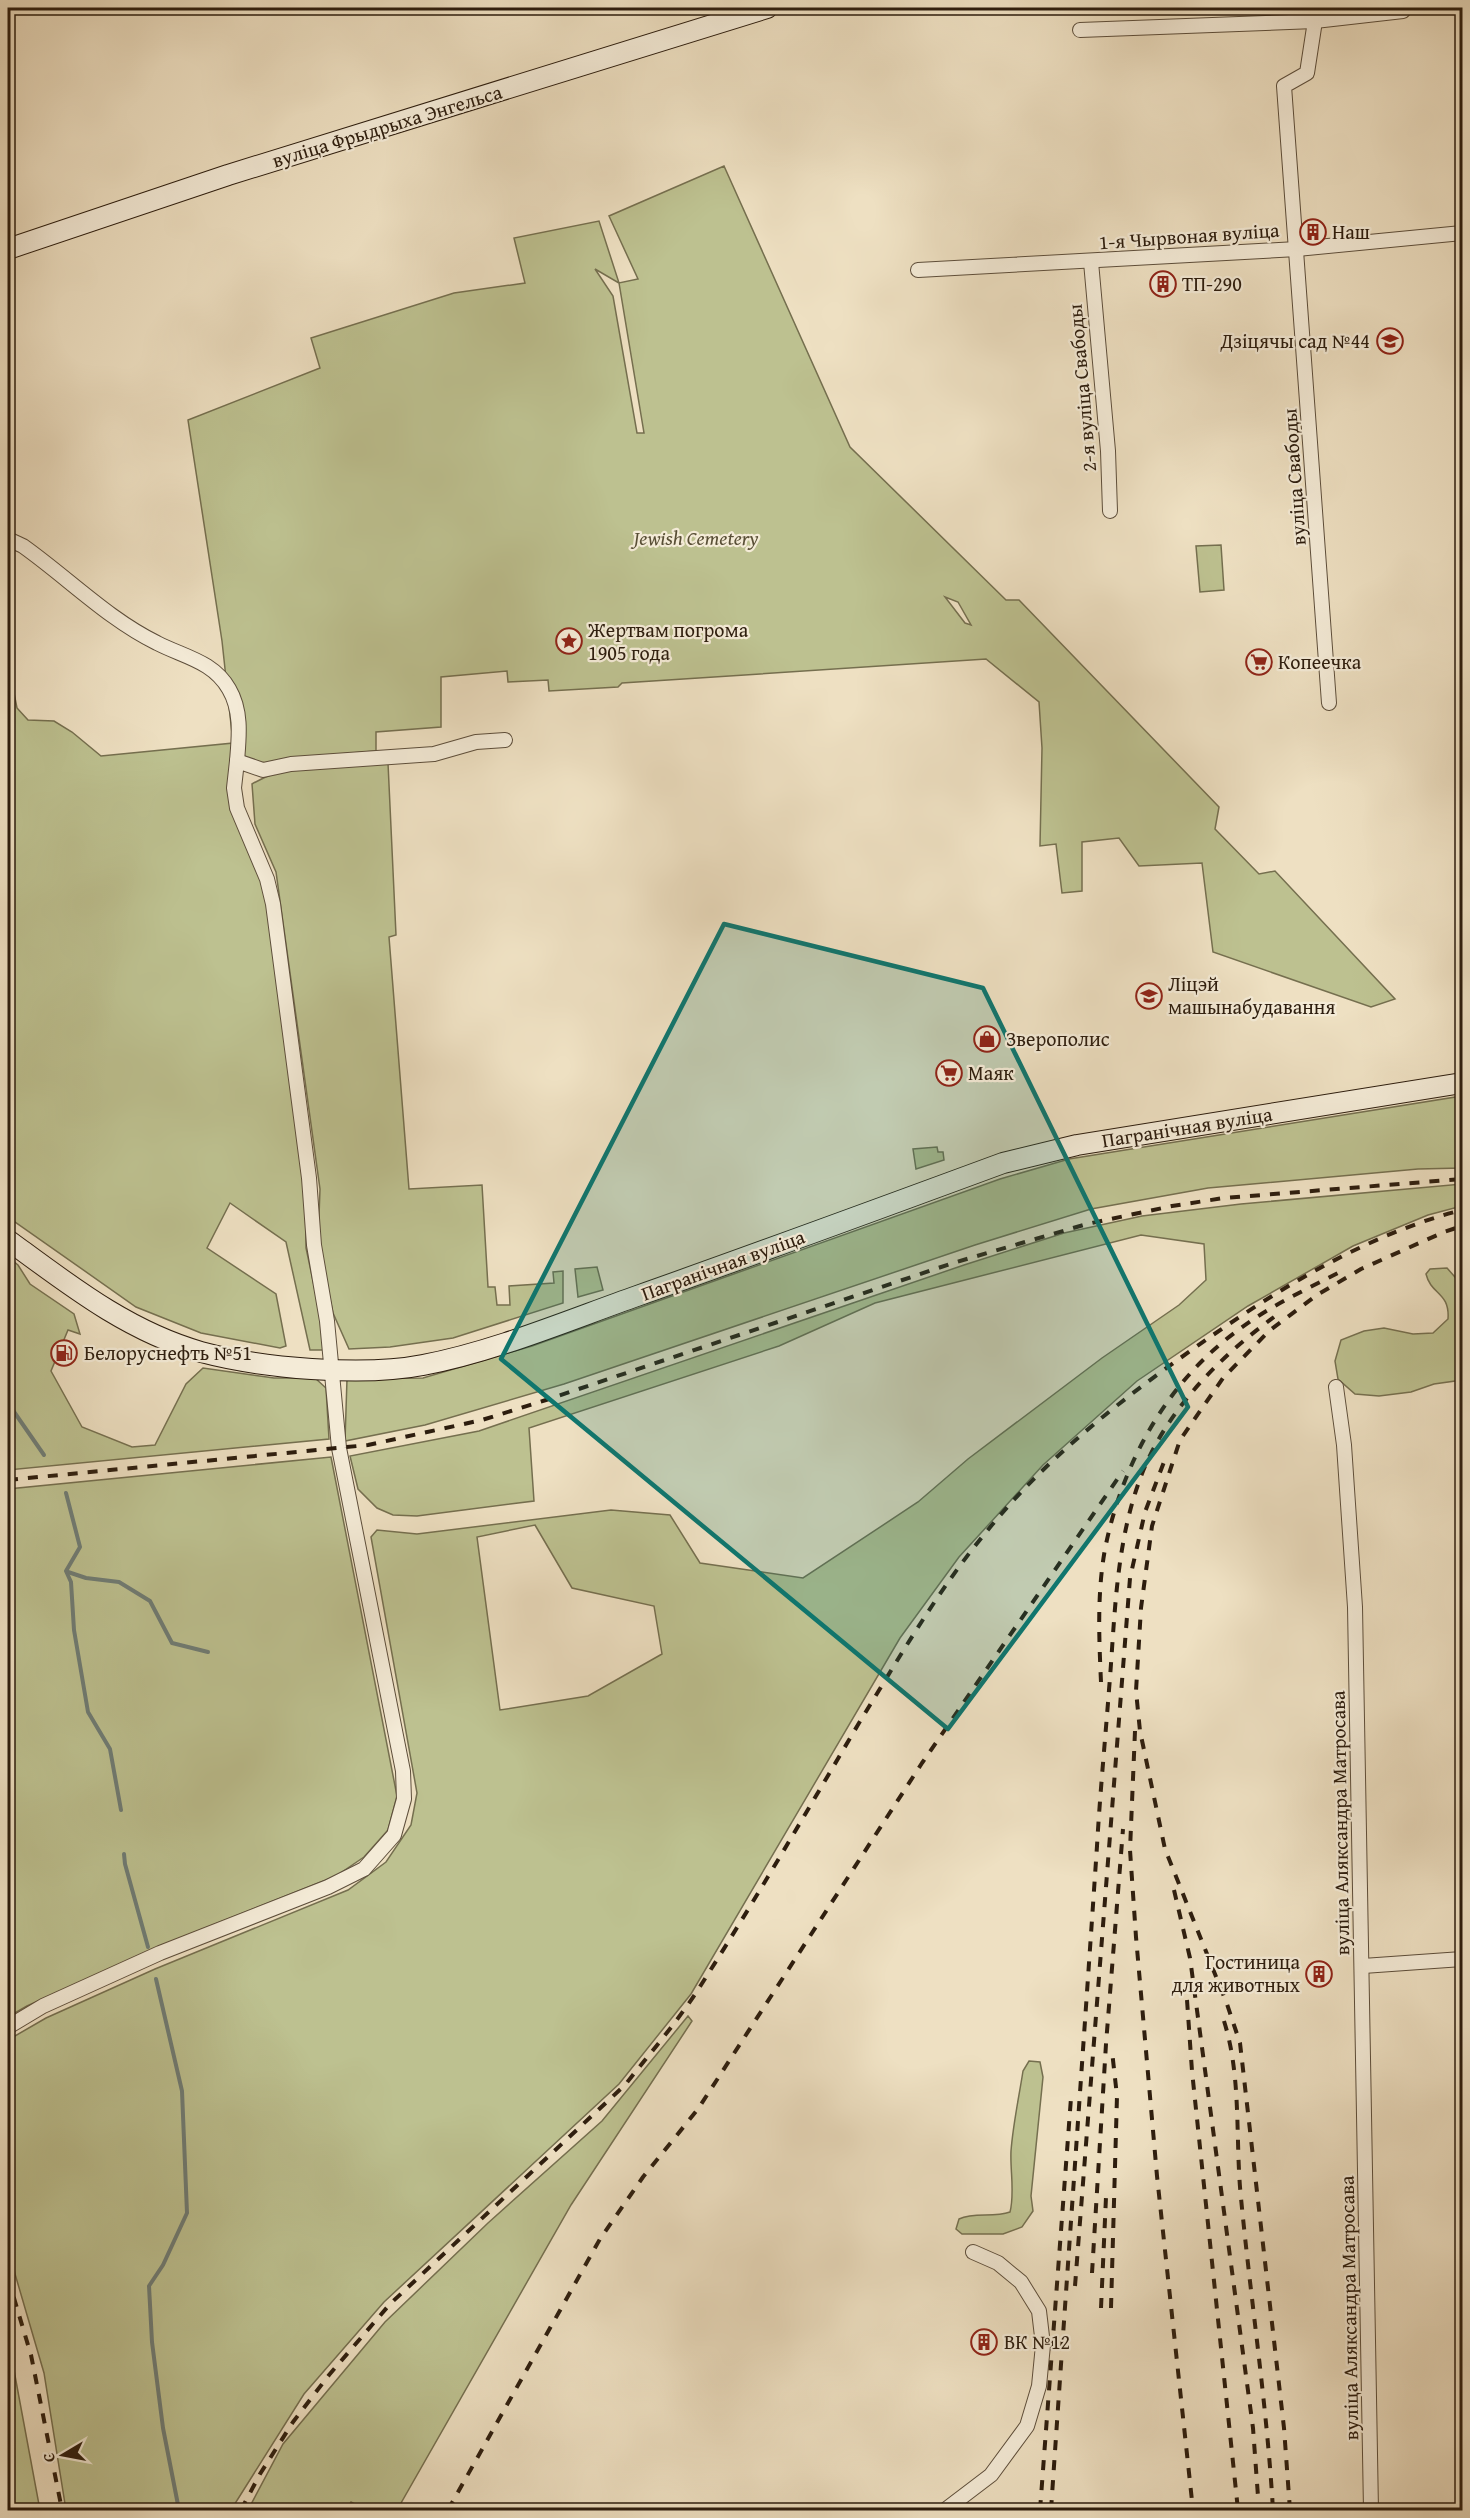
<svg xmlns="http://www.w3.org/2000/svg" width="1470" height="2518" viewBox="0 0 1470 2518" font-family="'Gentium Book Plus',serif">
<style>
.green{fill:#bdc190;stroke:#756f4f;stroke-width:1.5;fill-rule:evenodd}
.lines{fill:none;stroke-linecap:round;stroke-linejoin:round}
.stream{stroke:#6f7c75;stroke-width:4}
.street-casing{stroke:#5d4e3b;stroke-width:16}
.secondary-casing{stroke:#2d1d0e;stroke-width:22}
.street{stroke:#f4ebd7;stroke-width:14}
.secondary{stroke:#f4ebd7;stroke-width:20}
.rail{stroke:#2d1d0e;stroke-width:4;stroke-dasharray:10 10;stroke-linecap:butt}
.marked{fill:#0f766e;fill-opacity:0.2;stroke:#0f766e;stroke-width:4.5;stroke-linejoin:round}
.labels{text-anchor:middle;stroke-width:4.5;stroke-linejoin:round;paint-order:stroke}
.street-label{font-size:20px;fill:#2d1d0e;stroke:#f4ebd7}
.poi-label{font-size:20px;fill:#2d1d0e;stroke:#f4ebd7;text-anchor:start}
.park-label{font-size:20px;font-style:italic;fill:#584e35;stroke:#f4ebd7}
</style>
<rect width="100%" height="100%" fill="#eee0c2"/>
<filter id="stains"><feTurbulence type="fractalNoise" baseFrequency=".00333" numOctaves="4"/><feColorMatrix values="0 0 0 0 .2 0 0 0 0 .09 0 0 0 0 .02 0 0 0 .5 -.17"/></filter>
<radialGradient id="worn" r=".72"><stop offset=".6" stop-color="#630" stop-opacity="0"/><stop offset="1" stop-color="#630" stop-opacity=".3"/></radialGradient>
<g class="green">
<path d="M724,166L850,447L1006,600H1019L1219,807L1215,829L1259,874L1275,871L1395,999L1371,1007L1213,952L1202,863L1139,866L1119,838L1082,842V891L1062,893L1056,844L1040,846L1042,748L1039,702L986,659L622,683L618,687L549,691L548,680L508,682L507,671L441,677V727L376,732V751L291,758L236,773L242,819L265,875L305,1184L306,1248L322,1323L323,1350H310L286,1242L230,1203L207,1248L276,1294L286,1346L280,1348L201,1333L136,1307L8,1217V702L14,693L17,708L28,720L54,721L72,732L101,756L233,743L222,641L188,420L320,368L311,338L454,293L525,283L514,238L599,221L619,283L638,279L609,216ZM595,269L619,283L644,433H637L613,296ZM945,597L958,602L971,625L965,623Z"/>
<polygon points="1221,545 1224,590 1200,592 1196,546"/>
<path d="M388,763L396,935L389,937L409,1189L482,1185L488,1287H495L497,1305H510L509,1286L554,1283L553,1272L563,1271V1303L453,1338L390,1347L349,1349L333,1313L318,1243L320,1189L276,872L255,824L252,784C292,760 342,765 388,763Z"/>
<polygon points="1462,1096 1462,1168 1418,1169 1208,1188 1091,1209 975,1245 564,1384 425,1425 345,1441 347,1379 423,1378 532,1346 1000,1179 1069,1159"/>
<polygon points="937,1147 938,1152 943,1152 944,1160 916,1169 913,1149"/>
<path d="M1462,1184V1206L1428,1215L1353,1246L1248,1306L1137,1381L1043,1465L959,1557L900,1638L691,1994L619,2084L384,2302L304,2394L231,2510H66L44,2373L8,2250V2040L46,2018L155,1969L348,1890L386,1862L411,1825L417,1793L371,1537L377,1530L417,1534L611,1510L670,1515L700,1563L803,1578L918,1502L968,1459L1102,1358L1179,1305L1206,1280L1204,1244L1141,1235L875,1303L779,1346L529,1428L534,1501L417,1516L393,1515L377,1508L358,1489L350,1456L479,1431L964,1265L1064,1233L1142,1216L1241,1204ZM535,1525L572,1588L654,1606L662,1654L588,1696L500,1710L477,1537Z"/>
<polygon points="8,1257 18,1265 30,1284 74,1314 80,1334 68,1330 51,1371 82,1427 132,1447 155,1445 186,1384 203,1368 274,1378 315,1378 326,1388 329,1439 8,1470"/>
<polygon points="597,1267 603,1290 578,1297 575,1269"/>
<path d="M1447,1268L1462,1285V1380L1434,1384L1411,1392L1379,1396L1355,1394L1338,1379L1335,1361L1341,1340L1364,1331L1384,1328L1413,1334L1433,1333L1448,1319C1450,1292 1431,1295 1426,1274L1430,1269Z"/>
<polygon points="331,1457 397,1796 388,1830 364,1857 336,1876 175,1940 27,2006 8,2017 8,1489"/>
<polygon points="688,2016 692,2021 571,2205 397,2510 367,2510 351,2502 346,2510 248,2510 283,2444 385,2322 488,2223 602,2121"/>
<path d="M1029,2061L1040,2062L1043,2077L1031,2196L1033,2211L1022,2227L1003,2234H962L956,2229L959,2219C975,2212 993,2218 1010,2212C1015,2193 1010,2171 1011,2151C1013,2124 1019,2097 1023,2071Z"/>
<polygon points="8,2338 40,2510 8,2510"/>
</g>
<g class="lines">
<g class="stream">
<polyline points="8,1353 10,1406 44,1455"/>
<polyline points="66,1493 80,1547 66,1571 71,1582 74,1630 88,1712 110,1749 121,1810"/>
<polyline points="68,1572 86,1578 119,1582 150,1601 172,1643 208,1652"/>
<polyline points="124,1854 125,1864 148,1947"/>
<polyline points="156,1979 182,2091 187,2213 163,2265 149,2286 152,2342 163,2428 179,2510"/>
</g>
<g class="street-casing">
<g id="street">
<polyline points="1315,21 1307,73 1284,86 1329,703"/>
<polyline points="1080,30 1315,21 1403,11"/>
<polyline points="1091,262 1108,451 1110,511"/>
<polyline points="918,270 1297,249 1462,233"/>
<path d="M8,539L23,546C68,578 108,619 157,643C184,657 213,661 229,689C242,711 239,737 237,761"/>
<polyline points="1336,1387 1344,1445 1355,1607 1371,2510"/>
<polyline points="1363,1966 1462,1959"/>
<polyline points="8,2027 43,2006 160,1953 328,1887 364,1869 394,1835 404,1799 403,1771 339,1448 327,1321 314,1245 309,1178 273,904 267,879 237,808 234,788 237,761 263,770 291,764 434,754 476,742 505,740"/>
<polyline points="945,2510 991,2475 1027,2426 1039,2386 1043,2345 1039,2311 1021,2282 998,2263 973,2252"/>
</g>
</g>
<g class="secondary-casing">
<g id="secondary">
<polyline points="8,249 228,175 767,8"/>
<path d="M8,1240C68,1284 127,1331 201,1352C261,1368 362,1377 423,1365C493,1352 569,1320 637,1296C759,1253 881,1208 1003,1163L1077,1145L1462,1083"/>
</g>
</g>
<use href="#street" class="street"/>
<use href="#secondary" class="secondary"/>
<g class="rail">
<polyline points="8,1480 368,1445 482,1420 546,1400 953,1263 1087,1224 1172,1206 1224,1198 1462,1179"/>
<path d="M1101,1682C1099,1638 1097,1593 1105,1549C1122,1464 1166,1383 1237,1331C1268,1307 1305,1290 1340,1272"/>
<polyline points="1135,1731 1130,1850 1136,1937 1157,2176 1193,2510"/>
<polyline points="1174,1890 1190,1958 1253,2428 1259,2510"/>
<polyline points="1187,2000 1192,2071 1238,2510"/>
<path d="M1224,2021C1242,2078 1235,2140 1241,2198C1251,2302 1267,2406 1273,2510"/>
<polyline points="1092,2273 1106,2044 1123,1829"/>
<polyline points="8,2278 31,2355 62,2510"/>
<polyline points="1075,2286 1130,1578 1145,1512 1167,1454"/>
<polyline points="1101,2308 1106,2197"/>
<polyline points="1111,2308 1117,2096 1112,2051"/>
<path d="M241,2510L260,2474L293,2422L329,2375L390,2304L625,2085C651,2052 679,2020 701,1985C756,1899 807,1811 859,1723C899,1658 938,1590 987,1531C1050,1453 1131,1392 1213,1335C1288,1283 1372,1233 1462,1210"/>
<polyline points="448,2510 600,2239 643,2177 698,2109 922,1763 1123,1471"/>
<polyline points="1040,2510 1071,2098"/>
<path d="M1051,2510C1066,2289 1082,2068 1097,1846C1100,1794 1105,1742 1109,1690C1115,1619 1115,1547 1140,1479C1164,1413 1218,1358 1274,1317"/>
<polyline points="1290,2510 1284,2428 1240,2043 1227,2004 1165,1849 1140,1731 1136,1691 1141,1608 1152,1526 1180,1440 1223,1378 1269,1331 1317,1295 1361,1269 1444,1232 1462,1226"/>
</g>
</g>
<path class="marked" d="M724,924L983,988L1188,1407L948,1729L501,1359Z"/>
<defs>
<g id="building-ring" transform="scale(1.35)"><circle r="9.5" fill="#f4ebd7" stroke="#8f2418" stroke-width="1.5"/><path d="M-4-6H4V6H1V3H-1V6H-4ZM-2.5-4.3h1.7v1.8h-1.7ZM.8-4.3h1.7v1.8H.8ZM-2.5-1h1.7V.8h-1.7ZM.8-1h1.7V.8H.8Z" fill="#8f2418"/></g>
<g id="school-ring" transform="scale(1.35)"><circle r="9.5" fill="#f4ebd7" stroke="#8f2418" stroke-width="1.5"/><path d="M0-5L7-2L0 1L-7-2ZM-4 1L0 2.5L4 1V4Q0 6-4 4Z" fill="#8f2418"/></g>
<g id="sight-ring" transform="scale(1.35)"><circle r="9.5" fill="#f4ebd7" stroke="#8f2418" stroke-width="1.5"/><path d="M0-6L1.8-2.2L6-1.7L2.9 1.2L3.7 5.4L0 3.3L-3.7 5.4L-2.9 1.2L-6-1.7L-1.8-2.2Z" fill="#8f2418"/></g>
<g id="supermarket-ring" transform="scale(1.35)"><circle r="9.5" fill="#f4ebd7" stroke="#8f2418" stroke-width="1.5"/><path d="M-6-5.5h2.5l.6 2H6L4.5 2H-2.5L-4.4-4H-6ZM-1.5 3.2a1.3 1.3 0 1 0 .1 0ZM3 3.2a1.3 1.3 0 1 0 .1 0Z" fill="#8f2418"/></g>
<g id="university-ring" transform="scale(1.35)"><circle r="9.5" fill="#f4ebd7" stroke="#8f2418" stroke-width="1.5"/><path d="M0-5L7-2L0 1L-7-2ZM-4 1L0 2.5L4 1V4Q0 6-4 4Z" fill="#8f2418"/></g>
<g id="shop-ring" transform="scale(1.35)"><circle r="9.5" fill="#f4ebd7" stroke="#8f2418" stroke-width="1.5"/><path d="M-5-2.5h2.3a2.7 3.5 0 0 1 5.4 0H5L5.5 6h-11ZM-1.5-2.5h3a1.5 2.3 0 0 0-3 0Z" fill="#8f2418"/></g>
<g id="fuel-ring" transform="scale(1.35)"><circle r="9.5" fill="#f4ebd7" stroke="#8f2418" stroke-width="1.5"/><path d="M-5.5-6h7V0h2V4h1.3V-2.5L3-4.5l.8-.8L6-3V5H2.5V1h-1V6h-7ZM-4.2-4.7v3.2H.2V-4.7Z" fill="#8f2418"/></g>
</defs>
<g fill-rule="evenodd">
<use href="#building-ring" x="1313" y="232"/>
<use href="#building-ring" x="1163" y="284"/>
<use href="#school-ring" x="1390" y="341"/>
<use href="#sight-ring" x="569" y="641"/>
<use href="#supermarket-ring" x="1259" y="662"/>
<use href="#university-ring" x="1149" y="996"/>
<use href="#shop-ring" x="987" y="1039"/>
<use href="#supermarket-ring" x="949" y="1073"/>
<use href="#fuel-ring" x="64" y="1353"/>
<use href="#building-ring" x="1319" y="1974"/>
<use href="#building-ring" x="984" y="2342"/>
</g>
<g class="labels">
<g class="street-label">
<text transform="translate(387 126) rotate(-17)" y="7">вуліца Фрыдрыха Энгельса</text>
<text transform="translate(1189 236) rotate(-4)" y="7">1-я Чырвоная вуліца</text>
<text transform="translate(1082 388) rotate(-95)" y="7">2-я вуліца Свабоды</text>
<text transform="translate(1294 477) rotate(-94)" y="7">вуліца Свабоды</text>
<text transform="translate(1187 1127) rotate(-9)" y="7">Пагранічная вуліца</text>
<text transform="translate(723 1265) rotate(-20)" y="7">Пагранічная вуліца</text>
<text transform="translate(1340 1823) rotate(-91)" y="7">вуліца Аляксандра Матросава</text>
<text transform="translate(1349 2308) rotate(-91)" y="7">вуліца Аляксандра Матросава</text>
</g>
<g class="poi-label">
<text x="1332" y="239">Наш</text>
<text x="1182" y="291">ТП-290</text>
<text x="1370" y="348" text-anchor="end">Дзіцячы сад №44</text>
<text x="588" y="637">Жертвам погрома<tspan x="588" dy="23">1905 года</tspan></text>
<text x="1278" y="669">Копеечка</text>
<text x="1168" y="991">Ліцэй<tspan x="1168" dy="23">машынабудавання</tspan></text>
<text x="1006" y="1046">Зверополис</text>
<text x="968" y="1080">Маяк</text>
<text x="84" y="1360">Белоруснефть №51</text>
<text x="1300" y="1969" text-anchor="end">Гостиница<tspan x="1300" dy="23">для животных</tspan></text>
<text x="1004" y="2349">ВК №12</text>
</g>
<g class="park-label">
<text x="696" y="545">Jewish Cemetery</text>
</g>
</g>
<rect width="1470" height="2518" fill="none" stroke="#eee0c2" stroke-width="30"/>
<rect x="9" y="9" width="1452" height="2500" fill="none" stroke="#2d1d0e" stroke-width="3"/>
<rect x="15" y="15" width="1440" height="2488" fill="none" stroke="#2d1d0e" stroke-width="1.5"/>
<g transform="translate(63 2455) rotate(260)" stroke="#f4ebd7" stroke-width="4.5" paint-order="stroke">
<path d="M0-4.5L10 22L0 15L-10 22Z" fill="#2d1d0e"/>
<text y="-9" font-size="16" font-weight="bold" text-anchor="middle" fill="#2d1d0e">С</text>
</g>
<rect width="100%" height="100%" filter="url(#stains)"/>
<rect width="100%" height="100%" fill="url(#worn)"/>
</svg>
